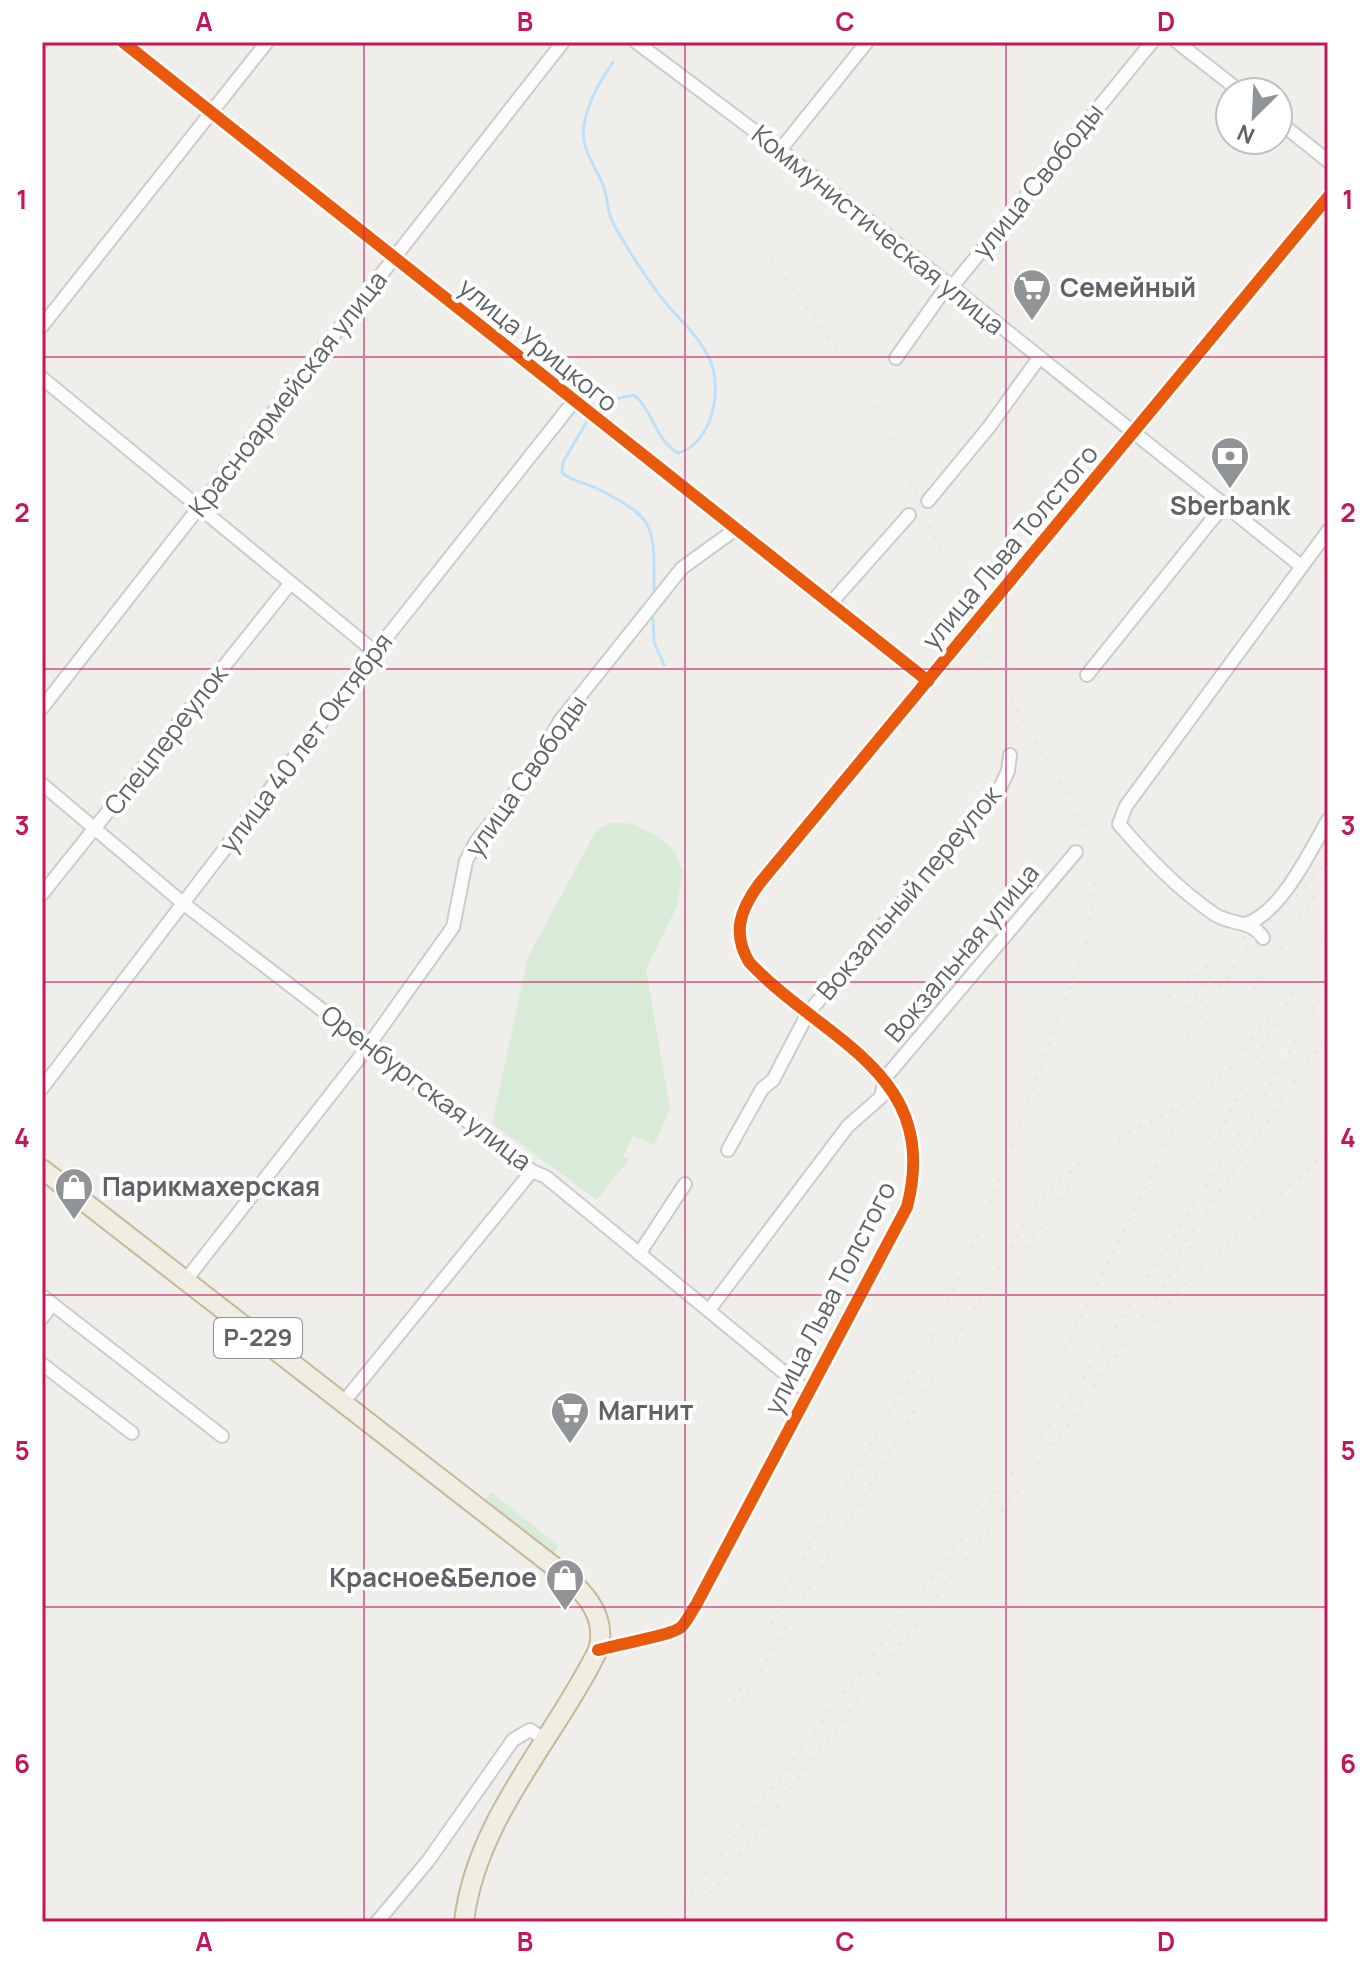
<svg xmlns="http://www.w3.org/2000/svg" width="1370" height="1964" viewBox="0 0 1370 1964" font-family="Manrope,sans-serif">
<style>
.green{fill:#d8ebd6}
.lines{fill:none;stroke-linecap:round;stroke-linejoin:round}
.stream{stroke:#bfe0f9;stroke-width:3}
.minor-casing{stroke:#cbcccc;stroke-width:16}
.highway-casing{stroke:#c8b996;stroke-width:22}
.minor{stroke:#fdfcfc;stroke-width:12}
.highway{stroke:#f0ede3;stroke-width:18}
.rail{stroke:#e4e4e4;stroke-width:3;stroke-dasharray:2 10;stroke-linecap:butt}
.cycleway-casing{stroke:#fff;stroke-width:17}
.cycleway{stroke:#e8590c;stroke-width:12}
.grid{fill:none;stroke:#c2185b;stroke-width:2;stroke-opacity:0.55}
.labels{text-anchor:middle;stroke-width:8;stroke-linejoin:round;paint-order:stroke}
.shield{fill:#fff;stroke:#8f9295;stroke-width:2}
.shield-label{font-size:24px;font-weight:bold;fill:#5f6368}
.street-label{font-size:26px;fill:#5f6368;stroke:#fff}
.poi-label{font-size:26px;font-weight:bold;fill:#5f6368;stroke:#fff;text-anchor:start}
.neatline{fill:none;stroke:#c2185b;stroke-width:3}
.grid-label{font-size:26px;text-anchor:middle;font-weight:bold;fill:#c2185b}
</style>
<rect width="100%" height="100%" fill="#efeeea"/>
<g class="green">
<polygon points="612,822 633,824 657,836 675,851 683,872 676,908 646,969 670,1109 654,1145 633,1136 623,1156 629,1159 597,1200 492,1123 528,957 596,831"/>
<polygon points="491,1492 559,1546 553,1554 485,1500"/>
</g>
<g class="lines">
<g class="stream">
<path d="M598,411L611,400L634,395C653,410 655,440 678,453C712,444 723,390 710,360C698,333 674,316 658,293C645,276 621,239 612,221C607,210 608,197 603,185C597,170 587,158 584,141C580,114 599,83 613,62"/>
<path d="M586,423L563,462L562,473C572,481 584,483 596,488C657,519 654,524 654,590"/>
<polyline points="653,619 654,642 664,665"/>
</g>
<g class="minor-casing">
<g id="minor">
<polyline points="123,42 928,681"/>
<polyline points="636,42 780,150 1301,566"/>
<polyline points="1177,42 1241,92"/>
<polyline points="1278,121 1328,161"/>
<polyline points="780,150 867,42"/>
<polyline points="42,326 267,42"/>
<polyline points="896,358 945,289 951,288 1152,42"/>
<polyline points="42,378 375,652"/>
<polyline points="928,501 989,427 1039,358"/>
<polyline points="830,604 909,515"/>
<polyline points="1087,675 1223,506"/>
<polyline points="42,708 563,42"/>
<polyline points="42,784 184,904 532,1171 546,1177 809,1393"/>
<polyline points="42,894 289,585"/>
<path d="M1246,924C1282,912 1310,851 1328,820"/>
<path d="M1263,938C1253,920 1230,925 1214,914C1177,888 1149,859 1119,824L1126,806L1328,531"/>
<polyline points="42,1088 375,652 574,401"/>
<polyline points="728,1150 762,1089 773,1080 808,1013 1001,786 1008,771 1010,755"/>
<polyline points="639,1254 685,1184"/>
<polyline points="185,1281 364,1052 453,927 466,861 476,842 531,772 560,721 682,568 736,529"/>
<polyline points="42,1296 222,1436"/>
<polyline points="709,1310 848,1126 881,1097 885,1078 1076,852"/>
<polyline points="42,1318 52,1304"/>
<polyline points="42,1364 132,1433"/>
<polyline points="342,1404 532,1171"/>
<path d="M598,1650C614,1645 674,1635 681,1627C687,1622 691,1612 696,1605L907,1207C942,1072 823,1041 749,962C732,933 740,910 759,884L1328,197"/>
<polyline points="377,1922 428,1861 513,1740 530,1730 543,1738"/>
</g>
</g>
<g class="highway-casing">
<path id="highway" d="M42,1169L552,1565C579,1587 609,1612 598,1650C555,1739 476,1818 464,1922"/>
</g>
<use href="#minor" class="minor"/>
<use href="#highway" class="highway"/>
<g class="rail">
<polyline points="771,259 863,384 899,455 973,625 1011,700 1076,811 1092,848 1095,886 1087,942 981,1228 933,1335"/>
<polyline points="1314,940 1328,913"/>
<polyline points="1248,999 1328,875"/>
<polyline points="1159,1005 1249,933"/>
<polyline points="1175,1027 1217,965"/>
<polyline points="1187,1038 1247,947 1328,862"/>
<polyline points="1205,1166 1251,1067 1328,930"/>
<polyline points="1026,1248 1074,1181"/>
<polyline points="1179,1251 1328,1033"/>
<polyline points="1146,1331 1192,1275 1328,1151"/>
<polyline points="1065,1350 1163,1150 1174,1130 1198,1102"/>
<polyline points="758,1657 788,1584 939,1329"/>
<polyline points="742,1702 1032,1211 1055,1185 1093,1152 1183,1105 1231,1067 1271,1016"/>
<polyline points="728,1711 742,1686"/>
<polyline points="669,1922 1072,1395 1265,1094 1328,984"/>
<polyline points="689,1922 1064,1430 1192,1245"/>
</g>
<g class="cycleway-casing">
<g id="cycleway">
<polyline points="123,42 928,681"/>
<path d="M598,1650C614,1645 674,1635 681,1627C687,1622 691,1612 696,1605L907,1207C942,1072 823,1041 749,962C732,933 740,910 759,884L1328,197"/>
</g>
</g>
<use href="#cycleway" class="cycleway"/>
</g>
<path class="grid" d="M364,42V1922M685,42V1922M1006,42V1922M42,357H1328M42,669H1328M42,982H1328M42,1295H1328M42,1607H1328"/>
<defs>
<g id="supermarket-pin" transform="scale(2)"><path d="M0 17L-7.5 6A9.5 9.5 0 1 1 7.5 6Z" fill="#919496" stroke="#fff"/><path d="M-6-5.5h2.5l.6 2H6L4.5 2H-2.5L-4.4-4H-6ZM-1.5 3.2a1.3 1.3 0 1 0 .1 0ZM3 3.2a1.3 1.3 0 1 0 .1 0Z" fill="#fff"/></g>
<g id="bank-pin" transform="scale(2)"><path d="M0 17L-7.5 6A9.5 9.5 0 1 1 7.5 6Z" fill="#919496" stroke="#fff"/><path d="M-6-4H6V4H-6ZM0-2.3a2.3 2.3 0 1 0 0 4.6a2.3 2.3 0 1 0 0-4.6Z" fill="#fff"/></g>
<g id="shop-pin" transform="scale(2)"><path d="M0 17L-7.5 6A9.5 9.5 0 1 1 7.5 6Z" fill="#919496" stroke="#fff"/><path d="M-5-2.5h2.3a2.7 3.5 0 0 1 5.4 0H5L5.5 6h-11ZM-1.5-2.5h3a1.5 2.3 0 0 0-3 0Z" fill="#fff"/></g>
</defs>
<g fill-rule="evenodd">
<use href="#supermarket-pin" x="1032" y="288"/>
<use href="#bank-pin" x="1230" y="456"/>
<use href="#shop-pin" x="74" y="1187"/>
<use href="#supermarket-pin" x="570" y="1411"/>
<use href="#shop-pin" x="565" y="1578"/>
</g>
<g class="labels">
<rect class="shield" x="214" y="1318" width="88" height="40" rx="6"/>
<g class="shield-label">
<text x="258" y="1346">Р-229</text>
</g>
<g class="street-label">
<text transform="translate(1038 181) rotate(-51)" y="9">улица Свободы</text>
<text transform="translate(878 230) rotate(39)" y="9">Коммунистическая улица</text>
<text transform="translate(538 345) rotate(39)" y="9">улица Урицкого</text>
<text transform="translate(288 394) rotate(-52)" y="9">Красноармейская улица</text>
<text transform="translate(1010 547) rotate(-50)" y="9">улица Льва Толстого</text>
<text transform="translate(166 740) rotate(-52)" y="9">Спецпереулок</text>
<text transform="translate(306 743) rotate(-53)" y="9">улица 40 лет Октября</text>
<text transform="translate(526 776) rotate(-55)" y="9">улица Свободы</text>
<text transform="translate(909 893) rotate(-50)" y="9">Вокзальный переулок</text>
<text transform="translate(962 953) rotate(-50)" y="9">Вокзальная улица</text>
<text transform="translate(426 1088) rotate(37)" y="9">Оренбургская улица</text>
<text transform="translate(830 1298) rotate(-63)" y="9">улица Льва Толстого</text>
</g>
<g class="poi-label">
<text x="1060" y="297">Семейный</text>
<text x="1230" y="515" text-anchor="middle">Sberbank</text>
<text x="102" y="1196">Парикмахерская</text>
<text x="598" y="1420">Магнит</text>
<text x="537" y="1587" text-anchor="end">Красное&amp;Белое</text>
</g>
</g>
<rect width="1370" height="1964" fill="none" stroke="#ffffff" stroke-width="88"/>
<g transform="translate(1254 116) rotate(204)"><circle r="38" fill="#ffffff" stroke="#bfc1c3" stroke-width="2"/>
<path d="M0-6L14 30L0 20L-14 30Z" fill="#919496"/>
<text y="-12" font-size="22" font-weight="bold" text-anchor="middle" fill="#5f6368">N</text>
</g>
<rect x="44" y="44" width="1282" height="1876" class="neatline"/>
<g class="grid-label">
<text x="204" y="31">A</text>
<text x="525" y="31">B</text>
<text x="845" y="31">C</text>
<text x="1166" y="31">D</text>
<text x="22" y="209">1</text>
<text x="1348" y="209">1</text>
<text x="22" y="522">2</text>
<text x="1348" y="522">2</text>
<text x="22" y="835">3</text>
<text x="1348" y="835">3</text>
<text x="22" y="1147">4</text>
<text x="1348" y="1147">4</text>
<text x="22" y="1460">5</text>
<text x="1348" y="1460">5</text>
<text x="22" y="1773">6</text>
<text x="1348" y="1773">6</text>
<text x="204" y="1951">A</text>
<text x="525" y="1951">B</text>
<text x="845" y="1951">C</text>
<text x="1166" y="1951">D</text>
</g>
</svg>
